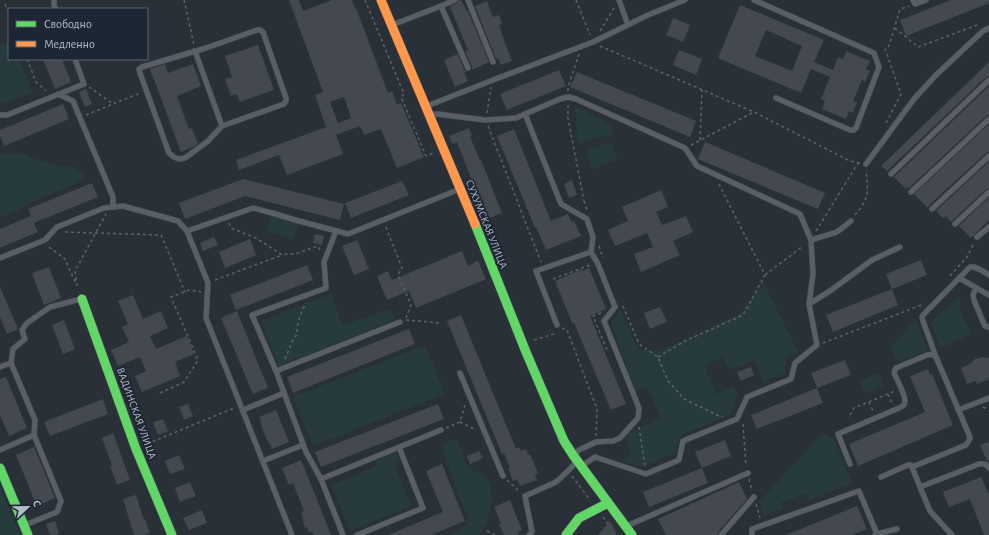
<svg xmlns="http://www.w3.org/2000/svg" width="989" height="535" viewBox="0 0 989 535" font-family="'Alegreya Sans',sans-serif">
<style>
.green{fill:#273a3e}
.building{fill:#444950;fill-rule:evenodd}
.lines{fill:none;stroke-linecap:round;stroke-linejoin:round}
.lane-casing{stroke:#484c53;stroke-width:6}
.fast-casing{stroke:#484c53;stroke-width:10}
.slow-casing{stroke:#484c53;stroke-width:10}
.path{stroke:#5d636a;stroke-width:1.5;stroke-dasharray:3 3;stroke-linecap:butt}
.lane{stroke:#5a5e66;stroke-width:5}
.fast{stroke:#63d668;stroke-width:9}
.slow{stroke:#ff974d;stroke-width:9}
.labels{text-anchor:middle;stroke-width:3.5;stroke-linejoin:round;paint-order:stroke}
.street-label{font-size:11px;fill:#b4bcc9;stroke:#1d2633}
</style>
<rect width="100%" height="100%" fill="#2a3038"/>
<g class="green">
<polygon points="9,41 9,59 19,59 33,93 8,103 0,101 0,45"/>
<polygon points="575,106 611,125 612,134 578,144"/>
<polygon points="611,142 617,160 592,169 586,150"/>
<polygon points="10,153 24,154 40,161 56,166 75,167 83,174 83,179 73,185 27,204 15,212 0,218 0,154"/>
<polygon points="272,213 299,221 293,240 266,231"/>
<polygon points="764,283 798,352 785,358 786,373 763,382 755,360 729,370 723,357 704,365 716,394 734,387 737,395 731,414 680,436 675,453 640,467 621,460 632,454 624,435 661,418 647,386 636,391 611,324 620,310 638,349 658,352 740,314"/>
<polygon points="331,294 343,326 390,308 395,320 279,366 261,321"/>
<polygon points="958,298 962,303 960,310 971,334 941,348 930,323"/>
<polygon points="915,320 928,350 900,362 896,359 891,347"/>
<polygon points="425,345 445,394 313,446 293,397"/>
<polygon points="879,373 884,386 865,394 860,381"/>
<polygon points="823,433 834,438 852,483 809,500 806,493 781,503 782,509 764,516 759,502"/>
<path d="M450,440L458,441C460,447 465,463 469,467C474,472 482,473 487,479C497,494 490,522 479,535H449L466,526L468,519C459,495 448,471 443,445Z"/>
<polygon points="396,452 400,461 394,464 411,506 350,531 332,485 377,466 375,461"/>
<polygon points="0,486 20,535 0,535"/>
</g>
<g class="building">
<path d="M289,0H299L303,11L332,0H352L355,9L356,8L388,93L392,91L397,105L401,103L424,157L397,168L381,129L364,135L360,126L336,135L343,154L287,175L279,155L239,170L236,160L326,127L315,95L323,92ZM344,97L351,118L338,123L330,102Z"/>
<polygon points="459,0 461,0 466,10 467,9 489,62 472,70 472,66 465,51 468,50 450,7 457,3"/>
<polygon points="951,0 989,0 989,3 906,36 900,20"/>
<polygon points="487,1 493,17 499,15 502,24 499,25 502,32 501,32 512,61 501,65 498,58 496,59 475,6"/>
<path d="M740,5L824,40L814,62L833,70L838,57L843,59L846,51L870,61L866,69L870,71L865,82L862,80L853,101L857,102L853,113L849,111L846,119L822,109L825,101L821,99L830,77L811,69L801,93L718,58ZM766,30L802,46L792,71L755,56Z"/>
<polygon points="673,18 690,25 683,42 666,35"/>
<polygon points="258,45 274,90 240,102 237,94 231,96 225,79 232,77 225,56"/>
<polygon points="679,50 702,59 696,75 673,65"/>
<polygon points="458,54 464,70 467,72 464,73 468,81 455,87 444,60"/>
<polygon points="43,59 62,59 71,82 55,89"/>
<polygon points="989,62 989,76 986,77 887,171 881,166"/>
<polygon points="165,64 168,73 193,64 201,86 177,96 189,129 192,128 198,144 193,147 181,152 150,69"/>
<polygon points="559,70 566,86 507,110 500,94"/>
<polygon points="577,72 696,121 690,137 570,87"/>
<polygon points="989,86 989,115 986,116 909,188 908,187 906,189 894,177"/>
<polygon points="86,89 92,104 85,107 79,92"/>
<polygon points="63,104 69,119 4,146 0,136 0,130"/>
<polygon points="989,124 989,152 986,153 927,207 914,194"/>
<polygon points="469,128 472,136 470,137 480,160 481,160 502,213 487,219 457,142 453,144 449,136"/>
<polygon points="514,129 551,221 568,214 571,222 574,221 581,236 546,250 536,227 535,228 497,136"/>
<polygon points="705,142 825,193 818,209 698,159"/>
<polygon points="989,161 989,188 986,189 951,222 946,216 943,218 936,211"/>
<polygon points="243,179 344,204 340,220 245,196 185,219 179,203"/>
<polygon points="572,180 577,195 569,198 564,184"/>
<polygon points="402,181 409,195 351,218 345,203"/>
<polygon points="92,183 98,197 34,223 38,232 0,248 0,229 31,216 28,209"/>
<polygon points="661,190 668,207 656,212 662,225 686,216 693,232 673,241 680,255 641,272 634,254 653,247 647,233 615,246 608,230 628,221 622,207"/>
<polygon points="989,197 989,220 971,238 959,226"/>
<polygon points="315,234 324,236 322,245 313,243"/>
<polygon points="214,237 218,245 203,251 200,243"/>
<polygon points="250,239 256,255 225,268 219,252"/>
<polygon points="357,240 369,269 354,275 342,246"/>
<polygon points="462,251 468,266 478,261 486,279 416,308 409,291 387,300 377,276 388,271 392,280"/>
<polygon points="921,260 927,275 892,289 886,274"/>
<polygon points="307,265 313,280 236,310 230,295"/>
<polygon points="49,267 61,298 44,305 32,273"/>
<polygon points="589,268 606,309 590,316 626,404 611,410 574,323 572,323 555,281 582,269 583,271"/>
<polygon points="0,287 18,329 7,334 0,317"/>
<polygon points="892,289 898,305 833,332 826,315"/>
<polygon points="133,295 143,319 161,311 168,328 150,336 156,349 187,336 194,354 175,362 180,376 142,392 135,376 146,371 140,357 118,366 111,350 129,342 122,327 128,324 118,301"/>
<polygon points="660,307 667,322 650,329 644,313"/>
<polygon points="237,311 268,388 253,394 221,318"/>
<polygon points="461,315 516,449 519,447 521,451 526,449 528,455 530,454 538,473 535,475 537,480 520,486 517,479 513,481 508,469 510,468 504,453 502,454 447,321"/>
<polygon points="64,320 75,349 63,354 52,325"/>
<polygon points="409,329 415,344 293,393 287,377"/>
<polygon points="982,357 989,358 989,379 977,384 976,381 967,384 961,368 970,364 975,359"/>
<polygon points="845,360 851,375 817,388 811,373"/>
<polygon points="751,367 754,375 741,381 737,372"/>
<polygon points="928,369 930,375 932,374 953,425 858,466 849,444 925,412 910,376"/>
<polygon points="6,377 27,428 9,436 0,415 0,379"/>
<polygon points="817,388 823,403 757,429 751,415"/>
<polygon points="103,399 108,414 50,436 44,422"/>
<polygon points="188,404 193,416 184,420 179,407"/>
<polygon points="438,404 444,419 321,467 315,452"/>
<polygon points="276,410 289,442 272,449 269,442 268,443 261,425 262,425 259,417"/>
<polygon points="163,419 168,431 158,435 153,422"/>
<polygon points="113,433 130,480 117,485 110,466 112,465 102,438"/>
<polygon points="725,440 731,456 702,468 695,452"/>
<polygon points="989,441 989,462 987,461 980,445"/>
<polygon points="34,447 55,498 37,506 16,455"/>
<polygon points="479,451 483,458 470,464 467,456"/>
<polygon points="179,455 185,469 170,474 165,461"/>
<polygon points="301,460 312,487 331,535 314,535 312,532 309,533 307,527 305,528 302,518 303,518 301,512 304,511 293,483 289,485 282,468"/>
<polygon points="442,464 465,521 431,535 388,535 443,512 426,471"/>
<polygon points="702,468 708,483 649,507 643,492"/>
<polygon points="981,477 988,493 989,493 989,535 984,535 970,499 949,507 943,492"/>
<polygon points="190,482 196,496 180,502 175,488"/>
<polygon points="739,482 747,499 718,532 717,535 666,535 658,519"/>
<polygon points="136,495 144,520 145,519 150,533 145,535 134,535 123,499"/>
<polygon points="510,500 522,530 518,532 519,535 504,535 499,524 501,523 494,507"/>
<polygon points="857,506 867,529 852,535 786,535"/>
<polygon points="202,510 207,523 189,530 183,518"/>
<polygon points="55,521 59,533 55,535 50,535 46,524"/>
<polygon points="610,521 617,535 598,535"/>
</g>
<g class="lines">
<g class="lane-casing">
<g id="lane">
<polyline points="54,0 54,5 56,9"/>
<polyline points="455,0 441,6 468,68"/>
<polyline points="468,0 493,62"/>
<polyline points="619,0 628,25"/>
<polyline points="754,0 874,53 879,67 856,128 854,130 850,130 776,98"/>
<polyline points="913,0 915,4 926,0"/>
<polyline points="392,25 441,6"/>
<polygon points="257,30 260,30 263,32 286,98 286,101 284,104 222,126 208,141 185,158 179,159 174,157 169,153 140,73 139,69 142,67 206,48"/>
<polyline points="195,51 222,126"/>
<polyline points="58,94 73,101 113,197 113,207"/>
<polyline points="427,106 493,80 593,42 648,15 685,0"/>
<polyline points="525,114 561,204 587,219 593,237 591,252 536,271 557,325"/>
<polyline points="0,115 7,115 84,84 75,59"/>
<polyline points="431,115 437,114 485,120 516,118 560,99 568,97 576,99 685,148 697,166 800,214 811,240 813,274 809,304"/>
<polyline points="866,164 914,99 935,76 983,31 989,28"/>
<polyline points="891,174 989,80"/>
<polyline points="911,192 989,119"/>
<polyline points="932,209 989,156"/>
<polyline points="955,224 989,192"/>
<polyline points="187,231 253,208 272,213 299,221 348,234 460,189"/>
<polyline points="336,231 324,262 326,288 252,315 276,371 400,322"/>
<polyline points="977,237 989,227"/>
<polyline points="811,240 837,232 851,221"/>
<polyline points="0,258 45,240 57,227 104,208 123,206 178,221 187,231 208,283 206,318 292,535"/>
<polyline points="959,278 989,295"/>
<polyline points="976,288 973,295 974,300 984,324 985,326 989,327"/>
<path d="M936,357L923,321L922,317L923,315L970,267C976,266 983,271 989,275"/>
<polyline points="0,367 11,363 13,349 25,339 22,330 27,323 50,307 81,299"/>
<polyline points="276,371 306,452 321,479 441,430"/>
<polyline points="460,373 503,476"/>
<polyline points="243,410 284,393"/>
<polyline points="958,410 989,398"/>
<polyline points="0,450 34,435 35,420 11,363"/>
<polyline points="574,455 579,450 596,442 613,441 620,438 638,418 639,408 604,321 615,307 598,264 591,252"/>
<polyline points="263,461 303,445"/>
<path d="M850,464L838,434L899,408C903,406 905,405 905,401C905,395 897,379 894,373L895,370L896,368L927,355C931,354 933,354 936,357L970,437C970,440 968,442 966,445L912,467L920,487"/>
<polyline points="583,465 595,457 646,474 679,460 683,441 737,419 747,397 791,379 795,363 817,345 809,304 830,291 872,260 900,247"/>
<polyline points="881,477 908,465 911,465 912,467"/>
<polyline points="321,479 343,535"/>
<polyline points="631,524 748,473"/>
<polyline points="25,525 57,512 61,501 34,435"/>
<polyline points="877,534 897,529"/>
<polyline points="357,535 423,508 399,447"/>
<polyline points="529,535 532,532 525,496 556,482 568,471 577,461"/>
<polyline points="721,535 754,497"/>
<polyline points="752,535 752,529 859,491 877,534 875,535"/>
<path d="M952,535L930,511L920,487L979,464C984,463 986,464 989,468"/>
</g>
</g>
<g class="fast-casing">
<g id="fast">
<polyline points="475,224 526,352 564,441 573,455 632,535"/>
<polyline points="82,299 136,449 172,535"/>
<polyline points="0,468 28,535"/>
<polyline points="566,535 579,518 608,503"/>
</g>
</g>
<g class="slow-casing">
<polyline id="slow" points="381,0 475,224"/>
</g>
<g class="path">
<polyline points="184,0 194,45"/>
<polyline points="365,0 404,94 401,97 426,156 433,153"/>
<polyline points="576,0 590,35"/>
<polyline points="5,4 9,13"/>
<polyline points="895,28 918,47 980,24"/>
<polyline points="600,31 614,8"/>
<polyline points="600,46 754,112"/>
<polyline points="27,59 36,82 46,91"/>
<polyline points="89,87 113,104 140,93"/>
<polyline points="568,91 568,87 579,54"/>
<polyline points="568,105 568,118 584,201"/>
<polyline points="487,113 491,87"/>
<polyline points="86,115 113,104"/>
<polyline points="886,123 901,94 885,49 889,46 900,9 909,6"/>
<polyline points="488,126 541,262"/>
<polyline points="700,140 702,90"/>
<polyline points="691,145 754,112 850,161 860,163"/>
<polyline points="584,201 587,210"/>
<path d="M855,215C870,197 868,192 866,170"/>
<polyline points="229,223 231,228 256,238 282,255 287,254 295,254 318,246 321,252"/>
<polyline points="386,227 402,268 398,275 411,305 406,318"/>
<polyline points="816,231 858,163"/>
<polyline points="65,232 161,235 185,292"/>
<polyline points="599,246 603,258"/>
<polyline points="49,247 65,259 76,284"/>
<polyline points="765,275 803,246"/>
<polyline points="950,276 967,257 974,243"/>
<polyline points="553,279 590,265"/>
<polyline points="215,280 282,255"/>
<polyline points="77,286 75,271 106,214"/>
<polyline points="623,306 639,344 658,357 668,381 684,399 719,416 723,417"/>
<polyline points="601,313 593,316 607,350"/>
<polyline points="406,320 440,323"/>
<polyline points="562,328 567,330 597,409 596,436"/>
<polyline points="534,340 557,333"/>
<polyline points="823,343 924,304"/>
<polyline points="658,357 685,341 743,315 765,275 719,184"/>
<polyline points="285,359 293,340 297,334 297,327 301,313 306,303"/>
<polyline points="160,393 184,382 198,360 171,297 189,290 201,292"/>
<polyline points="888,394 892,403"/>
<polyline points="869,402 873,411"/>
<polyline points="983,407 989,410"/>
<polyline points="850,415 854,408 895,391"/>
<polyline points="460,422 476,430"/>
<polyline points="743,424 746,466"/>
<polyline points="639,427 645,466"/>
<polyline points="446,428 460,422 465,405"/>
<polyline points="147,444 234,408"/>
<polyline points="572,476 590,500"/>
<polyline points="749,479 752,491"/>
<polyline points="507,480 520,492"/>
<polyline points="756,504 760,518"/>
<polyline points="603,517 608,524"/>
<polyline points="487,531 496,535"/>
</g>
<use href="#lane" class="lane"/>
<use href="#fast" class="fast"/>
<use href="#slow" class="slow"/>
</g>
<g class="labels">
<g class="street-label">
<text transform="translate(487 224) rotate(68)" y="4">СУХУМСКАЯ УЛИЦА</text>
<text transform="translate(137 413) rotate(70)" y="4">ВАДИНСКАЯ УЛИЦА</text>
</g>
</g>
<rect x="8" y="8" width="140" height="52" fill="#1d2633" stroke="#59626f"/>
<rect x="16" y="21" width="20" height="6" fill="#63d668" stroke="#59626f"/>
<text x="44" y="28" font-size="12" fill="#b4bcc9">Свободно</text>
<rect x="16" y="41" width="20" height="6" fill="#ff974d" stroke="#59626f"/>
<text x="44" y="48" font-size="12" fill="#b4bcc9">Медленно</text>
<g transform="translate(28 507) rotate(68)" stroke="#1d2633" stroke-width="3" paint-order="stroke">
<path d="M0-3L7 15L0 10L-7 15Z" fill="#b4bcc9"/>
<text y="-6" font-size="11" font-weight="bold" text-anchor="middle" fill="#b4bcc9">С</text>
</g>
</svg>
